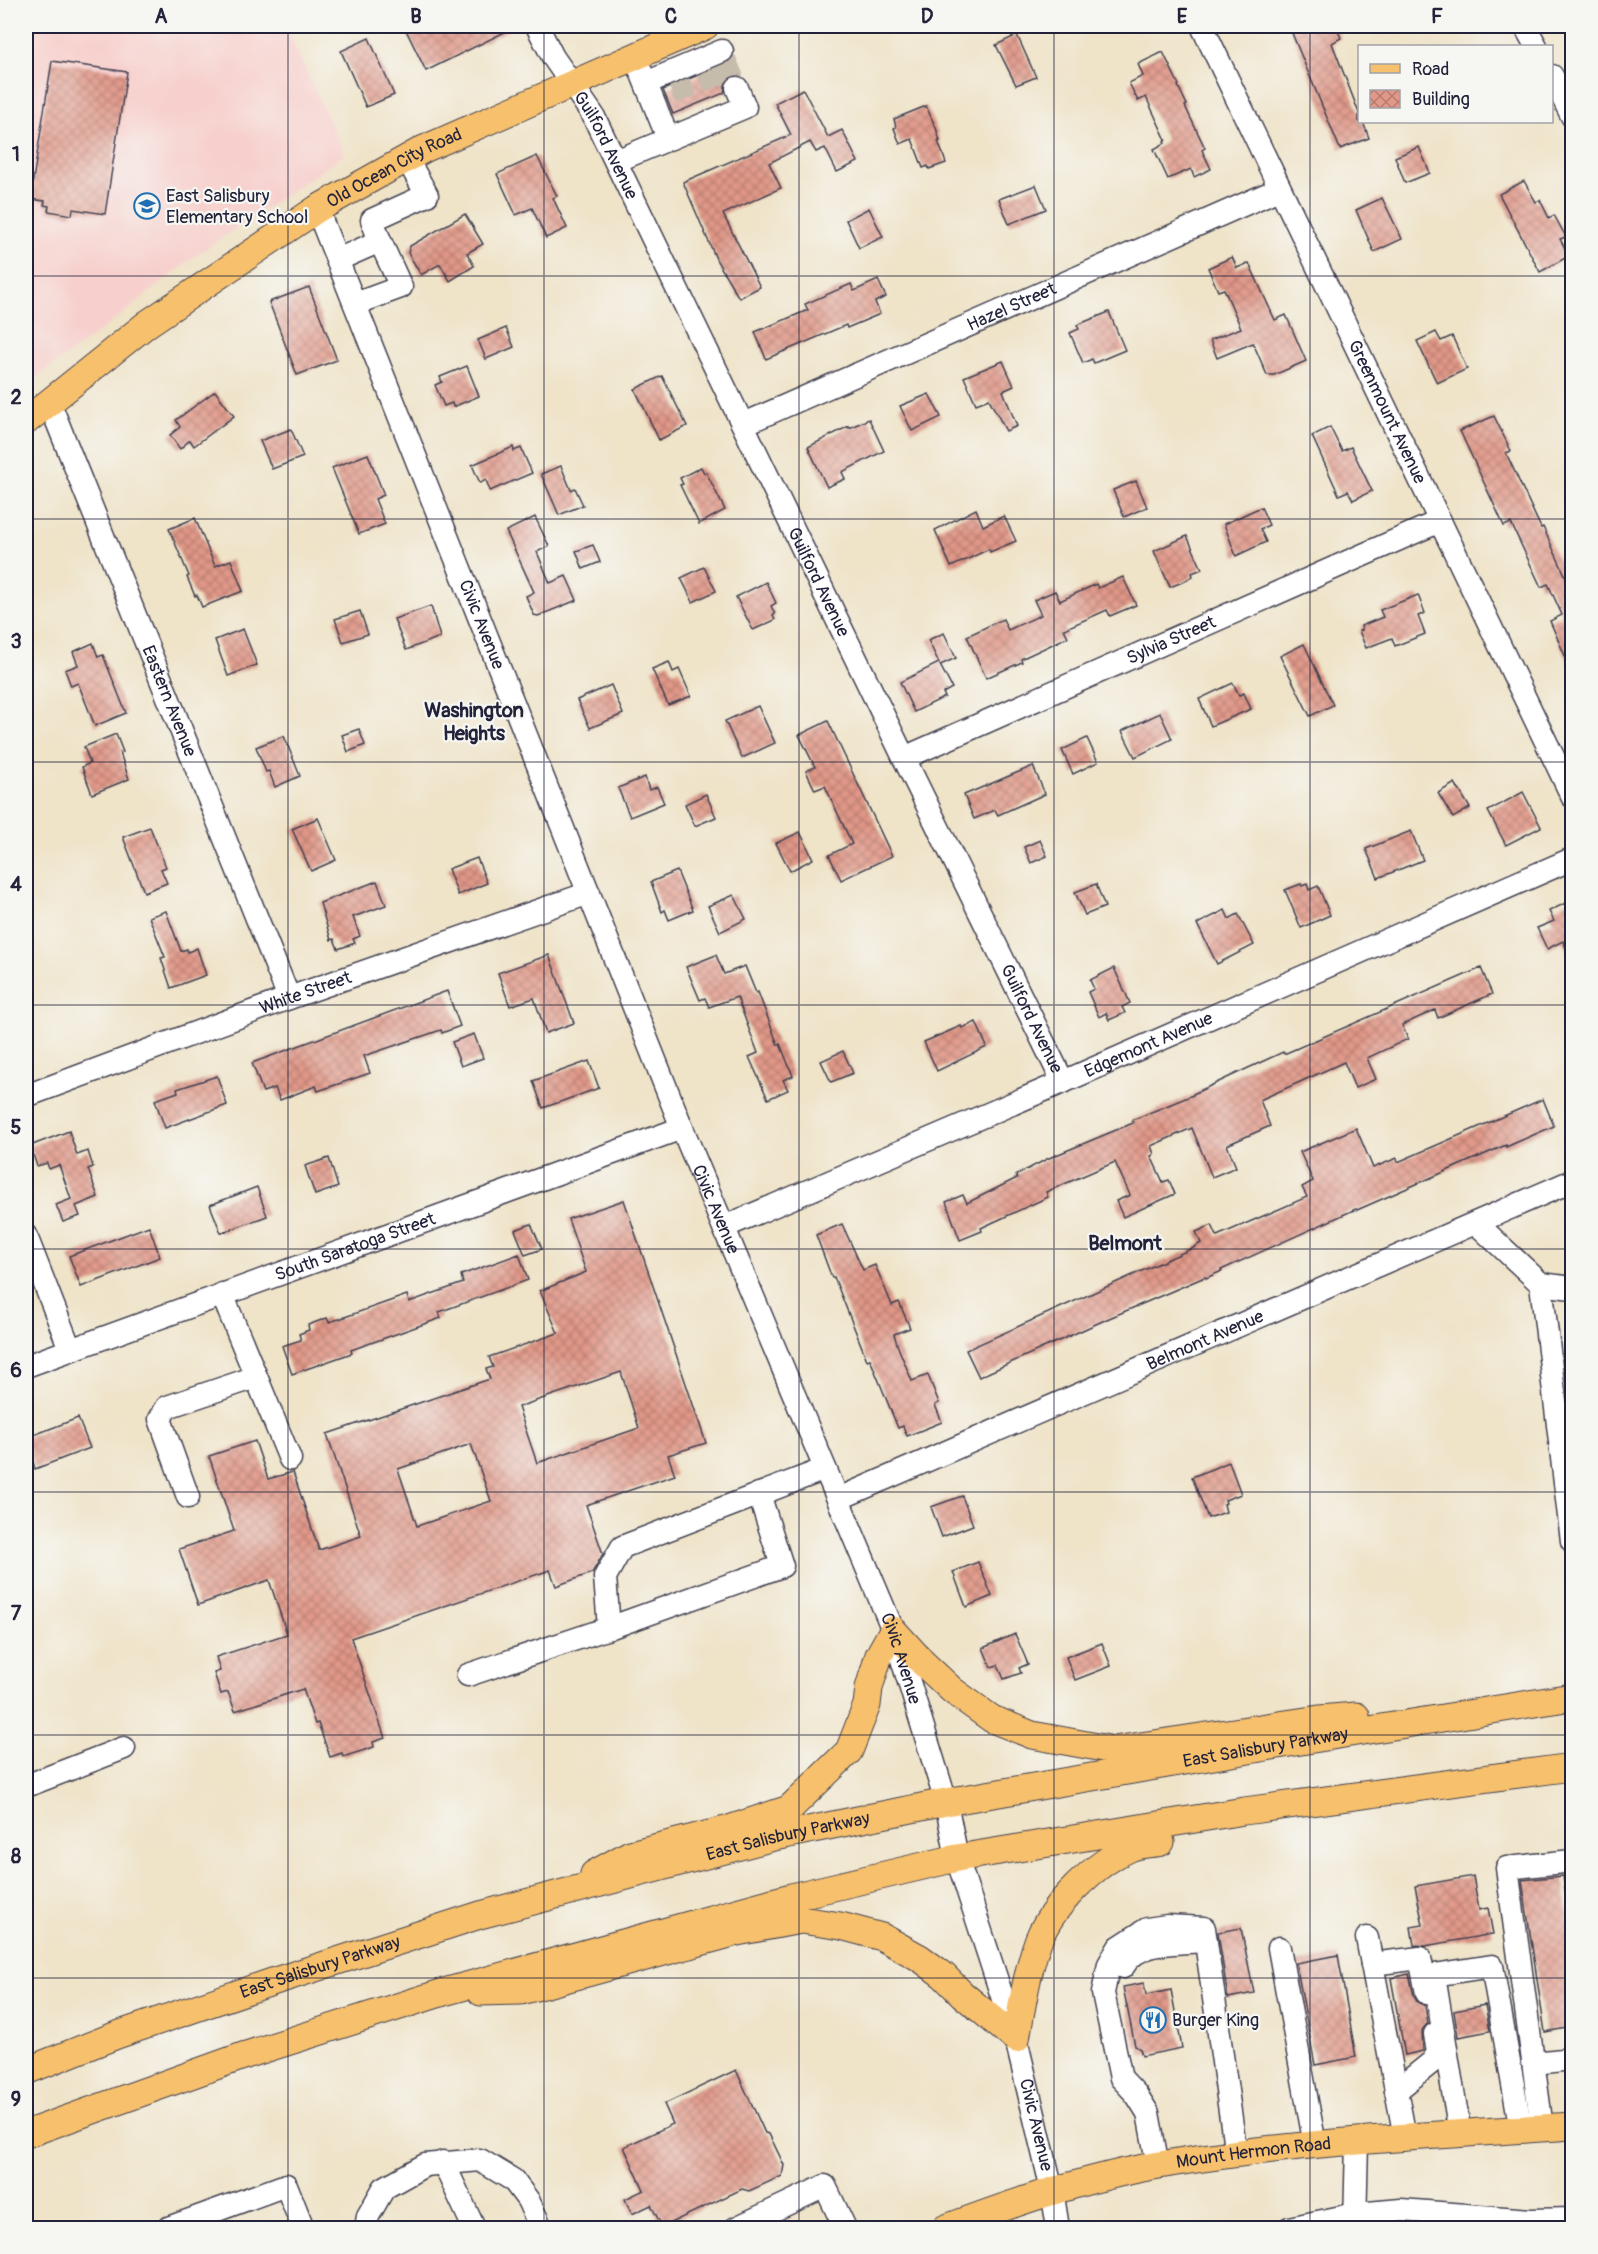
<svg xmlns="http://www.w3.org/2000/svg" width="1598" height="2254" viewBox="0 0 1598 2254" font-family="Pangolin,sans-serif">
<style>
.built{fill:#f7d0cd}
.building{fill:url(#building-cross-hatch);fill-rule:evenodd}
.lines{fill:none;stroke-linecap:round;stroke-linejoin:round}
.minor-tunnel{stroke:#c6bcac;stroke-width:22;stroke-dasharray:22 11;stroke-linecap:butt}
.minor-casing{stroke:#413f50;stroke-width:25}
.major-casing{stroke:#413f50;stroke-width:29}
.minor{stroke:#fff;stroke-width:22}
.major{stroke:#f7c06c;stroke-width:27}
.grid{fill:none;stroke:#22223b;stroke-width:1.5;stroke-opacity:0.55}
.labels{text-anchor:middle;stroke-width:4.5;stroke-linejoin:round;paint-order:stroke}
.street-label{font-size:18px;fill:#22223b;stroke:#f6f6f2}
.poi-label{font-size:18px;fill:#22223b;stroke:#f6f6f2;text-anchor:start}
.neighbourhood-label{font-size:20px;font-weight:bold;fill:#22223b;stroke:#f6f6f2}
.neatline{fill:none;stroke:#22223b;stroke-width:2}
.grid-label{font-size:20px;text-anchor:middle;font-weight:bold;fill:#22223b}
</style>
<defs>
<pattern id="building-cross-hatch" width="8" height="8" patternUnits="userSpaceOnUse" patternTransform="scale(1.5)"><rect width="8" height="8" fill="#e19888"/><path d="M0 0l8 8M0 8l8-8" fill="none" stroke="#b67c70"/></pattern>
</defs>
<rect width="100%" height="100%" fill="#f6f6f2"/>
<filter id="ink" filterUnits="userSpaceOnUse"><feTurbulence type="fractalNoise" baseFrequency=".0167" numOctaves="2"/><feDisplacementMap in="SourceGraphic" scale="12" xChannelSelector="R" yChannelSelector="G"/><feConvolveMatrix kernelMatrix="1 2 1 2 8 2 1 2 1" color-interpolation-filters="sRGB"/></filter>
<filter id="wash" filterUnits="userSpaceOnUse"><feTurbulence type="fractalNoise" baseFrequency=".008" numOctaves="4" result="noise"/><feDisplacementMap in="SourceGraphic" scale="24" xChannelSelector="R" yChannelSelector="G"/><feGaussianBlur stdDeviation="1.35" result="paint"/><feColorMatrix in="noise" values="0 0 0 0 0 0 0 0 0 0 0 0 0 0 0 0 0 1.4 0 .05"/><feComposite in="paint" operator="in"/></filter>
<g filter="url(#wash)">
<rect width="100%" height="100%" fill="#efe3c8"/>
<polygon class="built" points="26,26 285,26 345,154 191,259 110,324 26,385"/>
<g id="blocks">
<g class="building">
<polygon points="404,26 517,26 426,71"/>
<polygon points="1289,26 1336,26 1341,38 1332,43 1359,113 1359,122 1363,122 1369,138 1340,149"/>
<polygon points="1017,35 1036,77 1016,85 996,45"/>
<polygon points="369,38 394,95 366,107 341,51"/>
<polygon points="1163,52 1179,85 1178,86 1187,105 1185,106 1205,148 1202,150 1211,169 1194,177 1191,169 1168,179 1154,149 1165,143 1164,141 1166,140 1146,97 1138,101 1129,83 1143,76 1138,64"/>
<polygon points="52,61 127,72 105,214 73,209 72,215 48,211 49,206 44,205 45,201 30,199"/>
<polygon points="731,61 736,75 726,80 724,93 673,114 663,90"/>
<polygon points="803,89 828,137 842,130 858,162 837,172 825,148 816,152 810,142 769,163 781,188 723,214 760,287 739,298 717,261 683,182 791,135 775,103"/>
<polygon points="926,106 936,128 940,141 938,141 946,163 929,169 928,166 923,168 912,139 900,144 894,128 896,127 894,119"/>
<polygon points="1419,147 1430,173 1405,183 1395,157"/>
<polygon points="537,156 557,196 553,198 567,228 546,238 532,208 516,215 497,174"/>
<polygon points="1524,181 1536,202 1540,200 1549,218 1554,215 1566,237 1560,239 1569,256 1540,272 1499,194"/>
<polygon points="1036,185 1046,209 1009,224 999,199"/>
<polygon points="1382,198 1402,239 1374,252 1356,210"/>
<polygon points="869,208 883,237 859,248 846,220"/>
<polygon points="465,214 483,244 467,253 474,266 450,281 440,264 421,275 408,253 410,246"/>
<polygon points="1232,257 1237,268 1249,263 1275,320 1286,315 1306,361 1274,375 1267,375 1253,343 1217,358 1210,340 1241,328 1224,289 1218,291 1208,268"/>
<polygon points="878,280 886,297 875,302 880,314 847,328 846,325 766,359 755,332 808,310 805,304 851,284 854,291"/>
<polygon points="309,287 337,360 297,375 269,302"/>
<polygon points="1109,312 1125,350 1094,363 1092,359 1083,363 1070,333 1079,329 1077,325"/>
<polygon points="506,328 514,347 486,359 478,340"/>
<polygon points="1436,332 1441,341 1452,336 1467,369 1437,383 1417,341"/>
<polygon points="1003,361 1014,386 1003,391 1017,426 1006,431 989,399 976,404 964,377"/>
<polygon points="467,366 479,396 453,407 452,403 444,406 435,385 442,382 440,377"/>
<polygon points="662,376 687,426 659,440 635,389"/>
<polygon points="215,391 234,416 194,446 190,440 180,449 170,435 180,427 176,420"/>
<polygon points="929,394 941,417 912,431 900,406"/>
<polygon points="1494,416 1511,451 1506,453 1541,528 1543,527 1572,590 1572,672 1550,621 1562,615 1548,584 1541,587 1511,523 1504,526 1460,431"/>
<polygon points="869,419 884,451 842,472 845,479 827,487 808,447 849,426 849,428"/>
<polygon points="1330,427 1342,451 1351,447 1372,491 1353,500 1348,491 1339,495 1312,436"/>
<polygon points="291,429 303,457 272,469 260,441"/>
<polygon points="513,447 514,451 521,448 532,473 490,491 486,480 480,483 472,465"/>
<polygon points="368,454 384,495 375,499 385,524 359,534 332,468"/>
<polygon points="561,466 571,490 575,488 583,505 559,515 541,474"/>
<polygon points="701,467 704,473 706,472 725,510 699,524 680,485 683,484 680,478"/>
<polygon points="1136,481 1147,507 1124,517 1113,490"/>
<polygon points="1261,507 1269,525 1260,529 1266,542 1236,556 1224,524"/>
<polygon points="976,509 983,526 1004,516 1016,541 990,552 989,549 951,567 935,530"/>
<polygon points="535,517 549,546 537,552 550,583 566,576 577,600 538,616 534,615 526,596 534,592 506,531"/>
<polygon points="195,518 215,566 231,560 243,591 202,607 197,595 195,596 187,577 189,576 169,529"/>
<polygon points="1187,536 1202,569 1192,573 1193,576 1185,581 1170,587 1154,551"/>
<polygon points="593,545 600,562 583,569 576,551"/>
<polygon points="704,567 716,591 693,602 681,578"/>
<polygon points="1123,577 1136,605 1110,616 1107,610 1064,629 1068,637 1021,659 1022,662 986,678 967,636 1003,619 1008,630 1041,615 1034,600 1055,591 1060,601 1096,584 1098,588"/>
<polygon points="766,582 776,603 771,606 775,614 773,616 775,620 753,630 736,597"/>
<polygon points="1418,595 1425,613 1418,616 1425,634 1395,646 1392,638 1366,648 1359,631 1362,630 1361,626 1383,617 1380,610"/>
<polygon points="431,606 440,637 406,650 394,619"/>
<polygon points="360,611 368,634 343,642 335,619"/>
<polygon points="243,629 257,665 228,676 215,640"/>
<polygon points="944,633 956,658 940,665 952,688 943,693 945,697 914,712 900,682 939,663 928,640"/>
<polygon points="93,643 98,657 103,655 126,713 95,726 78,683 71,686 65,670 78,665 73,652"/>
<polygon points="1304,644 1333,705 1310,716 1280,656"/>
<polygon points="669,662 673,672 679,669 691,696 668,705 652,669"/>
<polygon points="1233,683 1239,695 1244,693 1251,709 1211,726 1199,699"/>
<polygon points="611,685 623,714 590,728 577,700"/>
<polygon points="758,706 775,743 742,758 725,721"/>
<polygon points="1160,713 1172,739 1135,757 1122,731"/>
<polygon points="828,721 892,856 841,880 829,855 852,844 825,786 815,790 806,771 815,767 799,735"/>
<polygon points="359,729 365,745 348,752 342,735"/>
<polygon points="116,734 123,752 120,753 129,779 92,794 82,767 90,763 84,747"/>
<polygon points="284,736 300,776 275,787 269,771 266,772 256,747"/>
<polygon points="1087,738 1098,762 1073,774 1062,750"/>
<polygon points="1033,766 1045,794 998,815 995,810 974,819 964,795"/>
<polygon points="645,777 649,790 657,787 664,803 630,817 618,788"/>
<polygon points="1455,783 1470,808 1453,818 1438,793"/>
<polygon points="1523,792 1541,827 1506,845 1488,811"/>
<polygon points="706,794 716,817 695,826 685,804"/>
<polygon points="318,818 336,860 311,871 292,829"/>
<polygon points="150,827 166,867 161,869 167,883 144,892 123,837"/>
<polygon points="1411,831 1423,860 1378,878 1366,849"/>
<polygon points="800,832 813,859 790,871 776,843"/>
<polygon points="1040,840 1047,856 1031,863 1024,847"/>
<polygon points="477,858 487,883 458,895 448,869"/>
<polygon points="677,871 693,910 669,920 665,910 662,912 651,882"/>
<polygon points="377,881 386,905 353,917 360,936 353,939 355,943 338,949 334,939 331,940 320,903"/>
<polygon points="1096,884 1105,907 1085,915 1075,892"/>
<polygon points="1301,884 1302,886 1307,884 1309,890 1318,886 1330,915 1301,928 1285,890"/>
<polygon points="734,895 746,919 720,932 708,906"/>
<polygon points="1572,900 1572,961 1563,941 1547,949 1537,928 1554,921 1549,911"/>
<polygon points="1225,910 1229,919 1238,914 1254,945 1217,964 1197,924"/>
<polygon points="166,911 181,951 187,949 188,952 197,948 206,975 171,988 161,958 165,957 149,917"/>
<polygon points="549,955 574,1023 546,1033 534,998 510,1006 498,973"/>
<polygon points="716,955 724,974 745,966 756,993 758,992 778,1045 780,1044 793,1076 783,1080 788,1090 768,1099 749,1057 758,1053 737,997 709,1007 705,998 700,1000 686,967"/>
<polygon points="1114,968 1130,1003 1122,1007 1125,1013 1109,1020 1106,1013 1099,1017 1088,992 1094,989 1090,980"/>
<polygon points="1481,968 1492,994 1438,1018 1435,1010 1402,1025 1408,1039 1367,1058 1376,1079 1355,1088 1344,1062 1260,1100 1270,1126 1227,1145 1236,1167 1212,1177 1192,1128 1151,1146 1154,1154 1151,1156 1163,1182 1169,1180 1175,1194 1123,1217 1116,1201 1130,1195 1115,1162 1046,1192 1048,1197 981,1228 982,1231 960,1240 946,1202 963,1195 967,1203 1017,1178 1016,1175 1049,1158 1133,1123 1132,1120 1193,1095 1193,1094 1244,1070 1283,1052 1284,1054"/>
<polygon points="447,991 460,1026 442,1033 441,1030 364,1056 370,1073 318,1091 316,1086 280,1100 275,1088 263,1092 252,1063"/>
<polygon points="976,1022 987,1047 937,1071 924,1042 961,1026 962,1028"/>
<polygon points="474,1034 483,1058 461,1066 452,1042"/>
<polygon points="843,1051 853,1073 831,1082 821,1061"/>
<polygon points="589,1061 599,1088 543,1108 533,1081"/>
<polygon points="217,1076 227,1105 165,1128 155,1100 178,1092 177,1089"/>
<polygon points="1543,1099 1554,1126 1506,1147 1506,1145 1357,1210 1356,1209 1221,1270 1222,1271 1206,1278 1205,1277 1107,1319 979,1377 966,1350 1193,1248 1201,1243 1196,1232 1212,1225 1217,1236 1307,1197 1302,1187 1313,1181 1300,1152 1356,1128 1373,1168 1397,1158 1398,1162"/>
<polygon points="69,1131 77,1155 88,1151 93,1167 88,1169 98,1197 76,1206 80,1216 63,1222 56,1205 71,1199 59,1165 49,1169 47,1163 37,1166 30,1146"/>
<polygon points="329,1158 338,1187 315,1195 305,1166"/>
<polygon points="257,1187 267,1216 221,1233 210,1205"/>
<path d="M624,1200L706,1443L668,1455L675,1475L586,1505L603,1554L592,1573L556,1586L550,1570L351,1638L385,1738L373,1742L374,1747L343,1757L342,1753L330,1757L318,1723L315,1724L303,1689L235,1711L228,1692L221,1694L214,1673L220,1671L216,1657L287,1634L269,1580L198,1605L179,1549L234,1531L209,1456L255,1441L268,1479L293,1472L319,1550L361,1536L327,1434L490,1379L486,1369L493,1367L489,1357L558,1333L540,1291L586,1272L568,1219ZM621,1372L639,1428L537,1463L518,1407ZM471,1444L491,1501L417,1526L398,1469Z"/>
<polygon points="531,1224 542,1249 525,1255 515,1230"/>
<polygon points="842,1224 863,1270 875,1265 892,1305 899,1302 910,1328 894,1334 898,1347 912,1381 928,1375 939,1403 935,1405 942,1422 907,1436 903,1426 898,1428 870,1359 867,1360 834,1277 832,1278 816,1235"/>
<polygon points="149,1226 160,1257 81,1287 69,1256"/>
<polygon points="519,1254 528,1280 439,1312 441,1318 351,1350 352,1353 292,1374 282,1346 301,1340 299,1334 309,1330 308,1325 327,1318 329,1322 339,1319 407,1295 409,1302 463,1283 461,1275"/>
<polygon points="78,1418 90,1448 35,1469 26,1438"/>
<polygon points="1229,1462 1241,1494 1225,1500 1226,1503 1224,1504 1226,1512 1208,1518 1192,1477"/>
<polygon points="962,1496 973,1525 942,1537 931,1507"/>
<polygon points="978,1562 992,1596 966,1607 953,1572"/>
<polygon points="1015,1634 1028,1664 1019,1668 1021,1673 1004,1679 998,1665 991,1667 983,1648"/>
<polygon points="1102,1643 1111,1666 1075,1680 1066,1657"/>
<polygon points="1473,1876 1479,1910 1488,1908 1493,1934 1425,1946 1414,1945 1411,1927 1423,1925 1415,1886"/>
<polygon points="1563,1876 1572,1937 1572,2027 1545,2032 1522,1880"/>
<polygon points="1241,1928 1254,1993 1228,1998 1218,1932"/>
<polygon points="1338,1955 1356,2057 1315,2065 1296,1963"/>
<polygon points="1409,1974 1414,1996 1417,2002 1425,2006 1428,2023 1422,2030 1423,2051 1405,2055 1391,1978"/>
<polygon points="1144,1983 1146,1995 1171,1990 1182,2048 1142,2056 1140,2049 1135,2046 1123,1987"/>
<polygon points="1485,2005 1490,2031 1458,2037 1454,2011"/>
<polygon points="736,2070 765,2133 769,2134 784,2165 782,2176 749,2191 742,2189 662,2227 651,2205 632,2214 625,2199 644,2190 624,2147 673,2124 664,2104"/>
</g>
</g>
</g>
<g filter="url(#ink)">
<use href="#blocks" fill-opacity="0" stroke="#413f50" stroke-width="1.5"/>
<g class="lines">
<g class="minor-tunnel">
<polyline points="725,59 737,88"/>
<polyline points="707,67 718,96"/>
<polyline points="678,79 689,108"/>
</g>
<g class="minor-casing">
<g id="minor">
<path id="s1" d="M537,26L553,57L593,115L904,758L1063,1082"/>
<path id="s2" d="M1202,26L1572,796"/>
<polyline points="1525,26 1536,46"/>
<polyline points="635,57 668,138"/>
<polyline points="1552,76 1572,116"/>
<polyline points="646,83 722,51"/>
<polyline points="616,161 745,107 737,88"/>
<path id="s3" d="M317,209L682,1128L893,1630L946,1802L957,1858L1016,2039L1052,2190L1058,2228"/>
<polyline points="380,241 372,220 427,195 407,159"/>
<polyline points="337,260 380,241 401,287 355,304"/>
<path id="s4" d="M50,404L289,998"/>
<path id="s5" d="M744,424L1279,189"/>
<path id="s6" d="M904,758L1440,521"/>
<path id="s7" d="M26,1096L289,998L589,893"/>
<polyline points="1476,1223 1541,1284 1572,1288"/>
<path id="s8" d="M724,1227L1063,1082L1572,859"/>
<polyline points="26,1236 70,1349"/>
<polyline points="1541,1284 1572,1541"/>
<polyline points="222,1294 290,1459"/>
<path id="s9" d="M26,1366L682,1128"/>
<polyline points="188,1497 160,1419 167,1407 256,1377"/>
<path id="s10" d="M838,1499L1572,1181"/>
<polyline points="609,1628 605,1577 622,1547 825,1469"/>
<polyline points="468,1675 609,1628 782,1566 759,1494"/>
<polyline points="26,1786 124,1748"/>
<polyline points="1367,1938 1405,2137"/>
<polyline points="1279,1948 1315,2145"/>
<polyline points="1372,1964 1420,1958 1427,1993"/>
<path d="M1123,1967C1137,1940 1179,1943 1206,1941"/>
<polyline points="1534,2063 1572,2059"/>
<polyline points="1396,2091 1432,2062 1438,2053 1435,2034"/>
<polyline points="1542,2128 1507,1868 1572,1861"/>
<polyline points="1460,2134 1434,1975 1492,1966 1521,2130"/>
<polyline points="443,2162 474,2228"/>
<polyline points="1158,2166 1148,2113 1136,2094 1121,2078 1103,1993 1109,1964 1119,1947 1147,1929 1167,1926 1204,1928 1236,2154"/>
<polyline points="1355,2227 1357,2141"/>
<polyline points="168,2228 286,2185 303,2228"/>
<polyline points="366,2228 368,2216 384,2188 425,2165 480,2160 513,2180 528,2200 541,2228"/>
<polyline points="736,2228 825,2186 845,2228"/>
<polyline points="1289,2228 1356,2214 1401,2210 1531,2220 1572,2219"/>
</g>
</g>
<g class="major-casing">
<g id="major">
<path id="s11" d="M26,421L147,324L317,209L424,149L705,26"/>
<polyline points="594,1874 630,1854 729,1829 789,1809 849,1751 867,1705 869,1688 879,1655 893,1630 923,1663 953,1691 992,1719 1032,1735 1114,1750 1319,1719 1356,1716"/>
<path d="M481,1992L521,1991L737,1932L801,1920L841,1926L882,1937L920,1958L943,1975L962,1994L1016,2039C1022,2006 1027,1972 1038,1941C1052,1905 1095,1863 1130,1848C1139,1844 1152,1844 1161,1842"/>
<path id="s12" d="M26,2071L117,2035L272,1982L480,1915L774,1837L946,1802L1307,1740L1572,1697"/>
<polyline points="26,2134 246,2055 444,1992 791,1897 957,1858 1244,1811 1572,1767"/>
<path id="s13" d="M946,2228C1021,2200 1097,2174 1177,2162C1308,2141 1441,2135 1572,2126"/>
</g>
</g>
<use href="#minor" class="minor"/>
<use href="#major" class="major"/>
</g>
</g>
<path class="grid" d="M288,26V2228M544,26V2228M799,26V2228M1054,26V2228M1310,26V2228M26,276H1572M26,519H1572M26,762H1572M26,1005H1572M26,1249H1572M26,1492H1572M26,1735H1572M26,1978H1572"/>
<defs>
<g id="school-ring" transform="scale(1.35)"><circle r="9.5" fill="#f6f6f2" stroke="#1f6fb2" stroke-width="1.5"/><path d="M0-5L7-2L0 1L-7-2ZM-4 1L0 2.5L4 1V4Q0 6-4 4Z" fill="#1f6fb2"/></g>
<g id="restaurant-ring" transform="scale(1.35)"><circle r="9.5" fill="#f6f6f2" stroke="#1f6fb2" stroke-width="1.5"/><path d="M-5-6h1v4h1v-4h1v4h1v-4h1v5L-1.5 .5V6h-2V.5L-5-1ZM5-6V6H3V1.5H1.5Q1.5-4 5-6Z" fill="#1f6fb2"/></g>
</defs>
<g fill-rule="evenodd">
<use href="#school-ring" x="147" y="206"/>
<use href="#restaurant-ring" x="1153" y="2020"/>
</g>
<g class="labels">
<g class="street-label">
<text dy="6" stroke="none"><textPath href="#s1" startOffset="138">Guilford Avenue</textPath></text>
<text dy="6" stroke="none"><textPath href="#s11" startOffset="448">Old Ocean City Road</textPath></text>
<text dy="6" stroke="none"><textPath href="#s5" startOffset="292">Hazel Street</textPath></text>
<text dy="6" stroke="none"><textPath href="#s2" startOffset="428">Greenmount Avenue</textPath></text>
<text dy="6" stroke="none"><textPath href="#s1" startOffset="624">Guilford Avenue</textPath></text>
<text dy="6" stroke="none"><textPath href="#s3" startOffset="447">Civic Avenue</textPath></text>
<text dy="6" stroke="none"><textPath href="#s6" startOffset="292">Sylvia Street</textPath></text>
<text dy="6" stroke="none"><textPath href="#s4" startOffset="320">Eastern Avenue</textPath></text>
<text dy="6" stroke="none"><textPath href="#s7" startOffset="298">White Street</textPath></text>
<text dy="6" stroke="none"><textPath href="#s1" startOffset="1110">Guilford Avenue</textPath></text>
<text dy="6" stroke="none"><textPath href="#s8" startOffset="462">Edgemont Avenue</textPath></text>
<text dy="6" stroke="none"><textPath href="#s3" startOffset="1077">Civic Avenue</textPath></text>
<text dy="6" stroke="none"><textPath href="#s9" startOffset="350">South Saratoga Street</textPath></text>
<text dy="6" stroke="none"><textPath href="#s10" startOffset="400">Belmont Avenue</textPath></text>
<text dy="6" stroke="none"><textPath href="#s3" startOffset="1563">Civic Avenue</textPath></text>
<text dy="6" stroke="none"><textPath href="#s12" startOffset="1284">East Salisbury Parkway</textPath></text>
<text dy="6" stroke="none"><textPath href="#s12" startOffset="798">East Salisbury Parkway</textPath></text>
<text dy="6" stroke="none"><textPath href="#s12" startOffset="312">East Salisbury Parkway</textPath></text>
<text dy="6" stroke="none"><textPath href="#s3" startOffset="2049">Civic Avenue</textPath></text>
<text dy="6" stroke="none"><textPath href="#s13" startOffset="318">Mount Hermon Road</textPath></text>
</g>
<g class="poi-label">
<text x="166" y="202">East Salisbury<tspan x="166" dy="21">Elementary School</tspan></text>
<text x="1172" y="2026">Burger King</text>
</g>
<g class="neighbourhood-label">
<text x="474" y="717">Washington<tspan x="474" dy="23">Heights</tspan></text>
<text x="1125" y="1250">Belmont</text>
</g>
</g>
<rect width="1598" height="2254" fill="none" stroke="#f6f6f2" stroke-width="66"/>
<rect x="1358" y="45" width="195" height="78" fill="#f6f6f2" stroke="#a1a1a9" stroke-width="1.5"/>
<rect x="1370" y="64" width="30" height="9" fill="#f7c06c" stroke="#a1a1a9" stroke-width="1.5"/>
<text x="1412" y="75" font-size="18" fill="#22223b">Road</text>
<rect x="1370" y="90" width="30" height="18" fill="url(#building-cross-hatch)" stroke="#a1a1a9" stroke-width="1.5"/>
<text x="1412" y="105" font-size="18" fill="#22223b">Building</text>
<rect x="33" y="33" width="1532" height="2188" class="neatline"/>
<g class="grid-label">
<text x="161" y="23">A</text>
<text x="416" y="23">B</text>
<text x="671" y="23">C</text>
<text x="927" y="23">D</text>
<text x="1182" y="23">E</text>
<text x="1437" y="23">F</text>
<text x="16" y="161">1</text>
<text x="16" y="404">2</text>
<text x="16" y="648">3</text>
<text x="16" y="891">4</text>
<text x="16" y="1134">5</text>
<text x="16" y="1377">6</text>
<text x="16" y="1620">7</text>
<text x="16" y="1863">8</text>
<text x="16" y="2106">9</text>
</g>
</svg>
